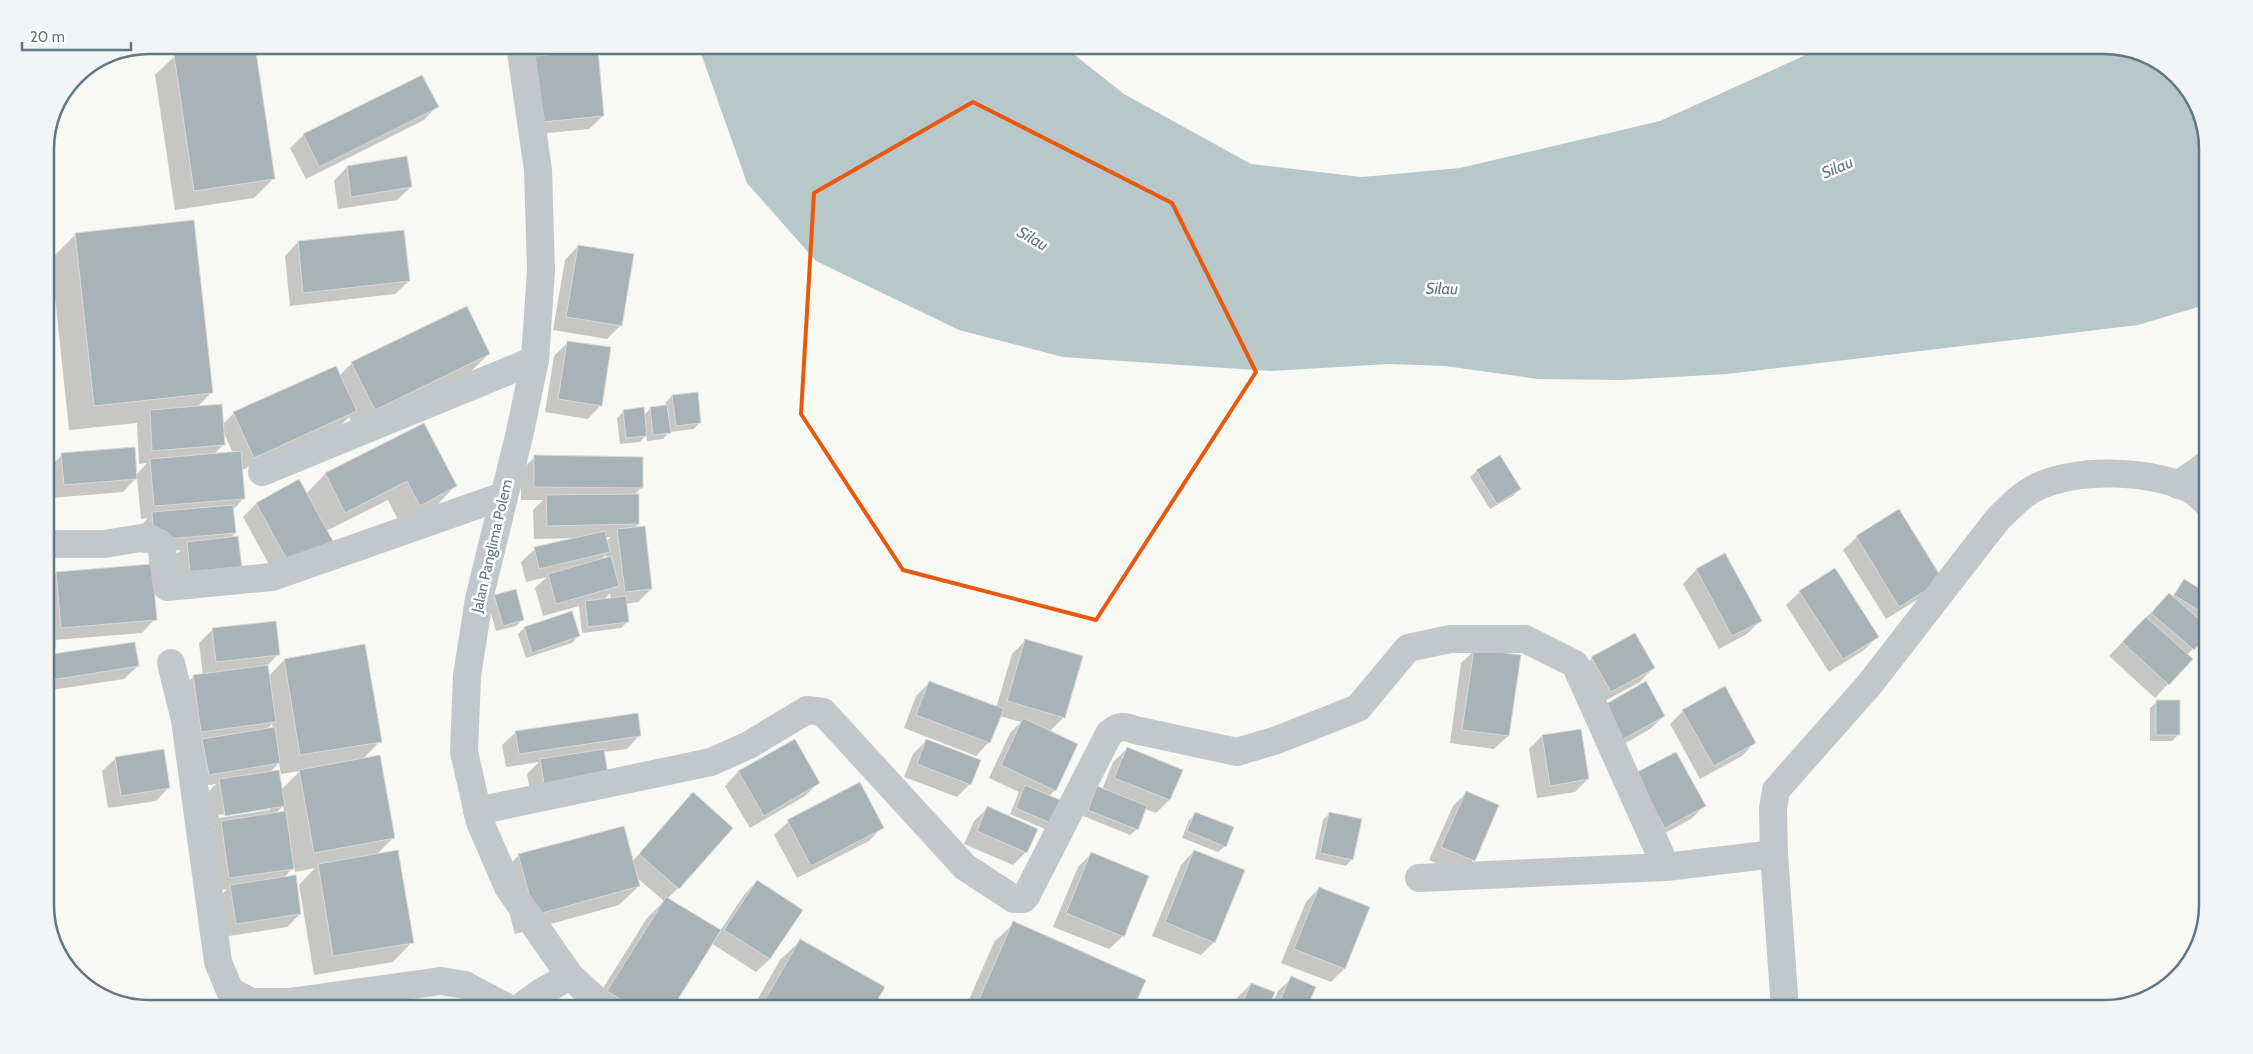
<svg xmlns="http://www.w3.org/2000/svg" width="2253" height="1054" viewBox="0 0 2253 1054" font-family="Cabin,sans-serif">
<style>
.water{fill:#b7c7ca}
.shadow{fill:#0003;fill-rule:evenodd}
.building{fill:#a7b3b7;stroke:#dad9d7}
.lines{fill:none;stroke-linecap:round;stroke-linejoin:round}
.street{stroke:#c1c7ca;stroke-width:28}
.marked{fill:none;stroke:#e8590c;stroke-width:4;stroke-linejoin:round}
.labels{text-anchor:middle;stroke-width:5;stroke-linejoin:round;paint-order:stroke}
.street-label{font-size:15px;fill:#617782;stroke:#fff}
.water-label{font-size:16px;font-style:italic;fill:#5c777c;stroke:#fff}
.rim{fill:none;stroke:#617782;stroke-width:2.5}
</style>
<rect width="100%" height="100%" fill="#f8f8f5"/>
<polygon class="water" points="698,45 1062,45 1124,94 1251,164 1362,177 1460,168 1660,121 1828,45 2105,45 2144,53 2190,91 2208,142 2208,304 2138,325 1727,374 1621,380 1538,379 1445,366 1389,364 1270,371 1063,357 959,330 816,261 747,183"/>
<g class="shadow">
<polygon points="246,45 254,45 274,178 254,198 175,210 155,75 175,56"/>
<polygon points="518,45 590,45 583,52 603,116 589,129 528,135 562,52 518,55"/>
<polygon points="437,106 424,120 306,179 290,148 304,135"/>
<polygon points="406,158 411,187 397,200 338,209 334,181 347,167"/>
<polygon points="403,231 409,281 395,294 290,306 285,256 298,242"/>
<path d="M76,234L211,393L197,407L222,425L234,413L339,376L352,363L489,354L469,373L355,428L349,417L342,424L242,470L244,498L233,510L235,533L178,594L174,556L181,550L141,553L140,527L148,518L141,519L137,477L123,492L51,498L49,468L62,455L136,475L147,463L139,464L137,423L69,430L51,259ZM223,431L233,453L213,455L223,445Z"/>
<polygon points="578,246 621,325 607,339 553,330 565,260"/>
<polygon points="568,342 601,405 588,419 545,412 554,356"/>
<polygon points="672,396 700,422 694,429 669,432 663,439 647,441 646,435 640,442 620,444 617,418 624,411 644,415 651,408 666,406 666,402"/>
<polygon points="424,425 455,486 436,506 400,524 388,500 326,531 277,579 243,517 256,504 299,480 306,494 325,474"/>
<path d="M535,457L642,487L634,495L638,524L633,529L651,589L638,602L625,604L627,622L621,628L582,633L579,606L543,616L535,588L547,577L526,582L521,562L535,549L574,538L534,539L533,510L543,500H521V470ZM605,537H611L606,542ZM606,555V559L600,561ZM610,593L611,599L604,600Z"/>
<polygon points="1477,471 1519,489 1513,496 1490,509 1470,477"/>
<polygon points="1857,537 1928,593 1886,619 1843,550"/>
<polygon points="1725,555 1761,620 1747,634 1719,649 1683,584 1696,570"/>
<polygon points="57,573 155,619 142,633 54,640 55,647 45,656 138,666 124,679 45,691 45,585"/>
<polygon points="2184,581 2208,596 2208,632 2187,655 2191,659 2155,698 2109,656 2169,594 2172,597"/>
<polygon points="1800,592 1878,636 1864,650 1829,672 1786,605"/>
<polygon points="495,596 522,620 516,626 496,631 488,603"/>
<polygon points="524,628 578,636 572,643 526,658 518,634"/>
<path d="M213,629L278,654L267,666L269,676L284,660L380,741L362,760L393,838L376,855L412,942L393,962L314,975L299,885L315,868L295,872L294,867L283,878L300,914L287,927L223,937L217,899L227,889L215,891L208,835L215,828H212L206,794L216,784L195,787L180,689L194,676L203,675L199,643ZM272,724L273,728L267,729ZM279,763L281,774L300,771L281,790L270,772ZM283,806L284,813L275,814ZM270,807V810L219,818L218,815Z"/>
<polygon points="1025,641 1064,717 1049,732 1055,790 1049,796 1054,824 1047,830 1010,814 1019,792 989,778 1010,733 1021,722 1000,716 989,742 976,756 904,728 916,696 929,683 996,708 1012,654"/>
<polygon points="1475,650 1508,736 1494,749 1450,743 1461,663"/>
<polygon points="1592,658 1653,668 1640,682 1597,705 1579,672"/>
<polygon points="2157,702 2179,734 2172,741 2150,741 2150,708"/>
<polygon points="1683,711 1755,742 1742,756 1700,779 1670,724"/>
<polygon points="1664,716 1650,729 1605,755 1586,722"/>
<polygon points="516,732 640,735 627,749 603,752 532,803 527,774 539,762 506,767 502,745"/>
<polygon points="1542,736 1588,779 1575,792 1537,798 1529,749"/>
<polygon points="794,740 818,783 805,796 750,828 725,786 738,772"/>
<polygon points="926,741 970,784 957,797 904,777 913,754"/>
<polygon points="1127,749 1169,800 1156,813 1145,809 1137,829 1130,835 1083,816 1091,794 1098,788 1102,790 1113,762"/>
<polygon points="116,758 169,787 156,801 108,808 102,771"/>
<polygon points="1636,774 1704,806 1691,819 1652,840"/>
<polygon points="859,784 882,827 869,841 797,878 774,835 788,822"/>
<polygon points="1466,793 1497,806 1473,860 1460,874 1429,860 1453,806"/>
<polygon points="680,807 678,888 667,899 720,931 744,895 757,881 770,959 756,972 711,943 671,1009 590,1009 647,918 664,901 636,877 639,886 619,905 515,934 499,875 519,855 632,862"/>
<polygon points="988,808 1026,852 1013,865 964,844 974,821"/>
<polygon points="1330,813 1352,859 1346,866 1315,859 1323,820"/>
<polygon points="1196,814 1225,846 1218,852 1182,838 1189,820"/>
<polygon points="1194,851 1214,942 1201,955 1152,936 1181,865"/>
<polygon points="1091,854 1123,936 1109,949 1053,927 1078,867"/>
<polygon points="1319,888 1368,908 1344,969 1331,982 1281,963 1306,902"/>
<polygon points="1014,923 1132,1009 965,1009 994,942"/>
<polygon points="800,941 871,1009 752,1009 780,960"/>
<polygon points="1292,978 1304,1009 1270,1009 1278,991"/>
<polygon points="1251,984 1266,1009 1233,1009 1238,997"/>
</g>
<g class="building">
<polygon points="238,45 255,45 275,179 194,191 174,55"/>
<polygon points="598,50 604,116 541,122 535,56"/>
<polygon points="422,75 439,107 319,167 303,134"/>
<polygon points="407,156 412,187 351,197 347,166"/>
<polygon points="194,220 213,393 94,406 75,233"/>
<polygon points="404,230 410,281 303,293 298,241"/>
<polygon points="578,245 634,254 622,326 566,317"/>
<polygon points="467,306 490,354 375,410 351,362"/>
<polygon points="567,341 611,347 602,406 558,399"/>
<polygon points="336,366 357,411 254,458 233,412"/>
<polygon points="698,392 701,423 676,426 672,395"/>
<polygon points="222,404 225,445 152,451 150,410"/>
<polygon points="667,405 671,433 653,435 650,407"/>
<polygon points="644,407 647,436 626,438 623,410"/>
<polygon points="424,423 457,486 420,506 407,481 345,513 325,473"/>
<polygon points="135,447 137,479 64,485 61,453"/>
<polygon points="241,451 245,499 154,506 150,459"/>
<polygon points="534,455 643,457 643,488 534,487"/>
<polygon points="1500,455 1521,489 1497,504 1476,470"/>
<polygon points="299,479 334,543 291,567 256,503"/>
<polygon points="639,494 639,524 547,526 546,495"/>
<polygon points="233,505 236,533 154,540 152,512"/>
<polygon points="1899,509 1943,580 1899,607 1856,536"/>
<polygon points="645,526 652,589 625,592 617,529"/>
<polygon points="605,531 610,552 539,569 534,547"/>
<polygon points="238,536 243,576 191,582 187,542"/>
<polygon points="1725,553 1762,621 1732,636 1696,569"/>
<polygon points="611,556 619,586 556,604 548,574"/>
<polygon points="152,564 157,620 61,628 56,572"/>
<polygon points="1835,568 1879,637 1843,659 1799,591"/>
<polygon points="2184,579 2208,594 2208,616 2174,595"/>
<polygon points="516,589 524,620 503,626 494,595"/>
<polygon points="2169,593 2208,627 2208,634 2194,650 2151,613"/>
<polygon points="626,596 629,622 588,627 585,601"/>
<polygon points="572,611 580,636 532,653 524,627"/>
<polygon points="2146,617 2193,659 2169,685 2122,642"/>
<polygon points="52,618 56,647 45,649 45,619"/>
<polygon points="276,621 280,655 216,662 212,628"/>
<polygon points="1635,633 1655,668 1611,692 1591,657"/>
<polygon points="1025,639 1083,656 1065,718 1007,701"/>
<polygon points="135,642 139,666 45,681 45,655"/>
<polygon points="365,644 382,742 300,755 284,659"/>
<polygon points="1474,649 1521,655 1509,736 1462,730"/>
<polygon points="268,665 276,722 201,732 193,675"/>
<polygon points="929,681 1004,709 990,743 916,715"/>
<polygon points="1646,681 1665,716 1618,742 1599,708"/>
<polygon points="1725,686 1756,743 1714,766 1682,710"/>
<rect x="2156" y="700" width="24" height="35"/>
<polygon points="638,713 641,736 519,754 515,731"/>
<polygon points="1023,718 1078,744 1056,791 1001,765"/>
<polygon points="275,727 280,763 209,775 202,739"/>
<polygon points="1581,729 1589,779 1550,786 1542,735"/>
<polygon points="795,739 820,783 764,816 738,771"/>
<polygon points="926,739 981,760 971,785 917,764"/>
<polygon points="1127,747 1183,770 1170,800 1114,778"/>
<polygon points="164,749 170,788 121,796 115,757"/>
<polygon points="604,749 609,780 545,790 540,759"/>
<polygon points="1676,752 1706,806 1665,828 1635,773"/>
<polygon points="380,755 395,838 314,853 299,770"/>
<polygon points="279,770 285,806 225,816 219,779"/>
<polygon points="860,782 884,828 811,866 787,820"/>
<polygon points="1025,785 1065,802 1055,825 1016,808"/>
<polygon points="1097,786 1147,806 1138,830 1088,810"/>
<polygon points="1466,791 1499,805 1475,861 1441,847"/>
<polygon points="693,792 733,828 679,889 639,854"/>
<polygon points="987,806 1038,829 1027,853 977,831"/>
<polygon points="45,807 50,842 45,842"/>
<polygon points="286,811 294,869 229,878 221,821"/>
<polygon points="1195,812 1234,827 1226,847 1187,831"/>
<polygon points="1329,812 1362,819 1353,860 1320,853"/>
<polygon points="624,826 640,886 535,915 518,854"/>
<polygon points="398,850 414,943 333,956 318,864"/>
<polygon points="1194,850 1245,870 1215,943 1165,922"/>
<polygon points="1091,852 1149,876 1124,937 1066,913"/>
<polygon points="296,875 301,914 236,924 230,885"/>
<polygon points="757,880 803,910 770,959 724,930"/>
<polygon points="1319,887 1370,907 1345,969 1294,949"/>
<polygon points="666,897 721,930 672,1009 637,1009 607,991"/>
<polygon points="1013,921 1146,980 1133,1009 975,1009"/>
<polygon points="800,939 885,987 872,1009 760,1009"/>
<polygon points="1291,976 1316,987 1306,1009 1276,1009"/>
<polygon points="1251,983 1275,992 1268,1009 1240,1009"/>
</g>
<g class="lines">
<g class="street">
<polyline points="520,45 538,170 541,270 535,360 520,432 479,599 467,676 464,752 480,822 508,887 570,976 606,1009"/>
<polyline points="262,472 535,360"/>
<polyline points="2178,485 2208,464"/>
<polyline points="45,544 104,544 147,537 161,544 167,587 272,577 503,496"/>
<polyline points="171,663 185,720 218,962 230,991 251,1002 289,1002 441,981 465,985 510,1009"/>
<path d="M477,811L711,762L749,745L807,710L823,712L965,867L1014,899H1023L1026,896L1109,734C1118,726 1123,725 1135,730L1237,752L1277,740L1358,708L1408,648L1450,639H1525L1575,664L1666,867"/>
<polyline points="1419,878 1666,867 1774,854"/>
<polyline points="518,1009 540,993 570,976"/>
<path d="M1785,1009L1774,854L1773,809L1776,790L1869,685L1997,520C2009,508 2023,493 2039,486C2082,468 2148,470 2190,489C2197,492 2202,499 2208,504"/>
</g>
</g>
<path class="marked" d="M973,102L1172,203L1256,372L1096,620L903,570L801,414L814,193Z"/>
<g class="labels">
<g class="street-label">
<text transform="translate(492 546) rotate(-77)" y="5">Jalan Panglima Polem</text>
</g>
<g class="water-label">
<text transform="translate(1837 167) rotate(-23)" y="6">Silau</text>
<text transform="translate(1033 238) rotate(30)" y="6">Silau</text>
<text transform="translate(1442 288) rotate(1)" y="6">Silau</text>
</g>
</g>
<path d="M0 0H2253V1054H0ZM149 54H2104A95 95 0 0 1 2199 149V905A95 95 0 0 1 2104 1000H149A95 95 0 0 1 54 905V149A95 95 0 0 1 149 54Z" fill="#f2f4f5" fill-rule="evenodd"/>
<path class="rim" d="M149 54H2104A95 95 0 0 1 2199 149V905A95 95 0 0 1 2104 1000H149A95 95 0 0 1 54 905V149A95 95 0 0 1 149 54Z"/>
<path d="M22 42v8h109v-8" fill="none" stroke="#617782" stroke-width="2.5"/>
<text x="30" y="42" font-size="15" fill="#617782" stroke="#ffffff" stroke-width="4" paint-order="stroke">20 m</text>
</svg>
